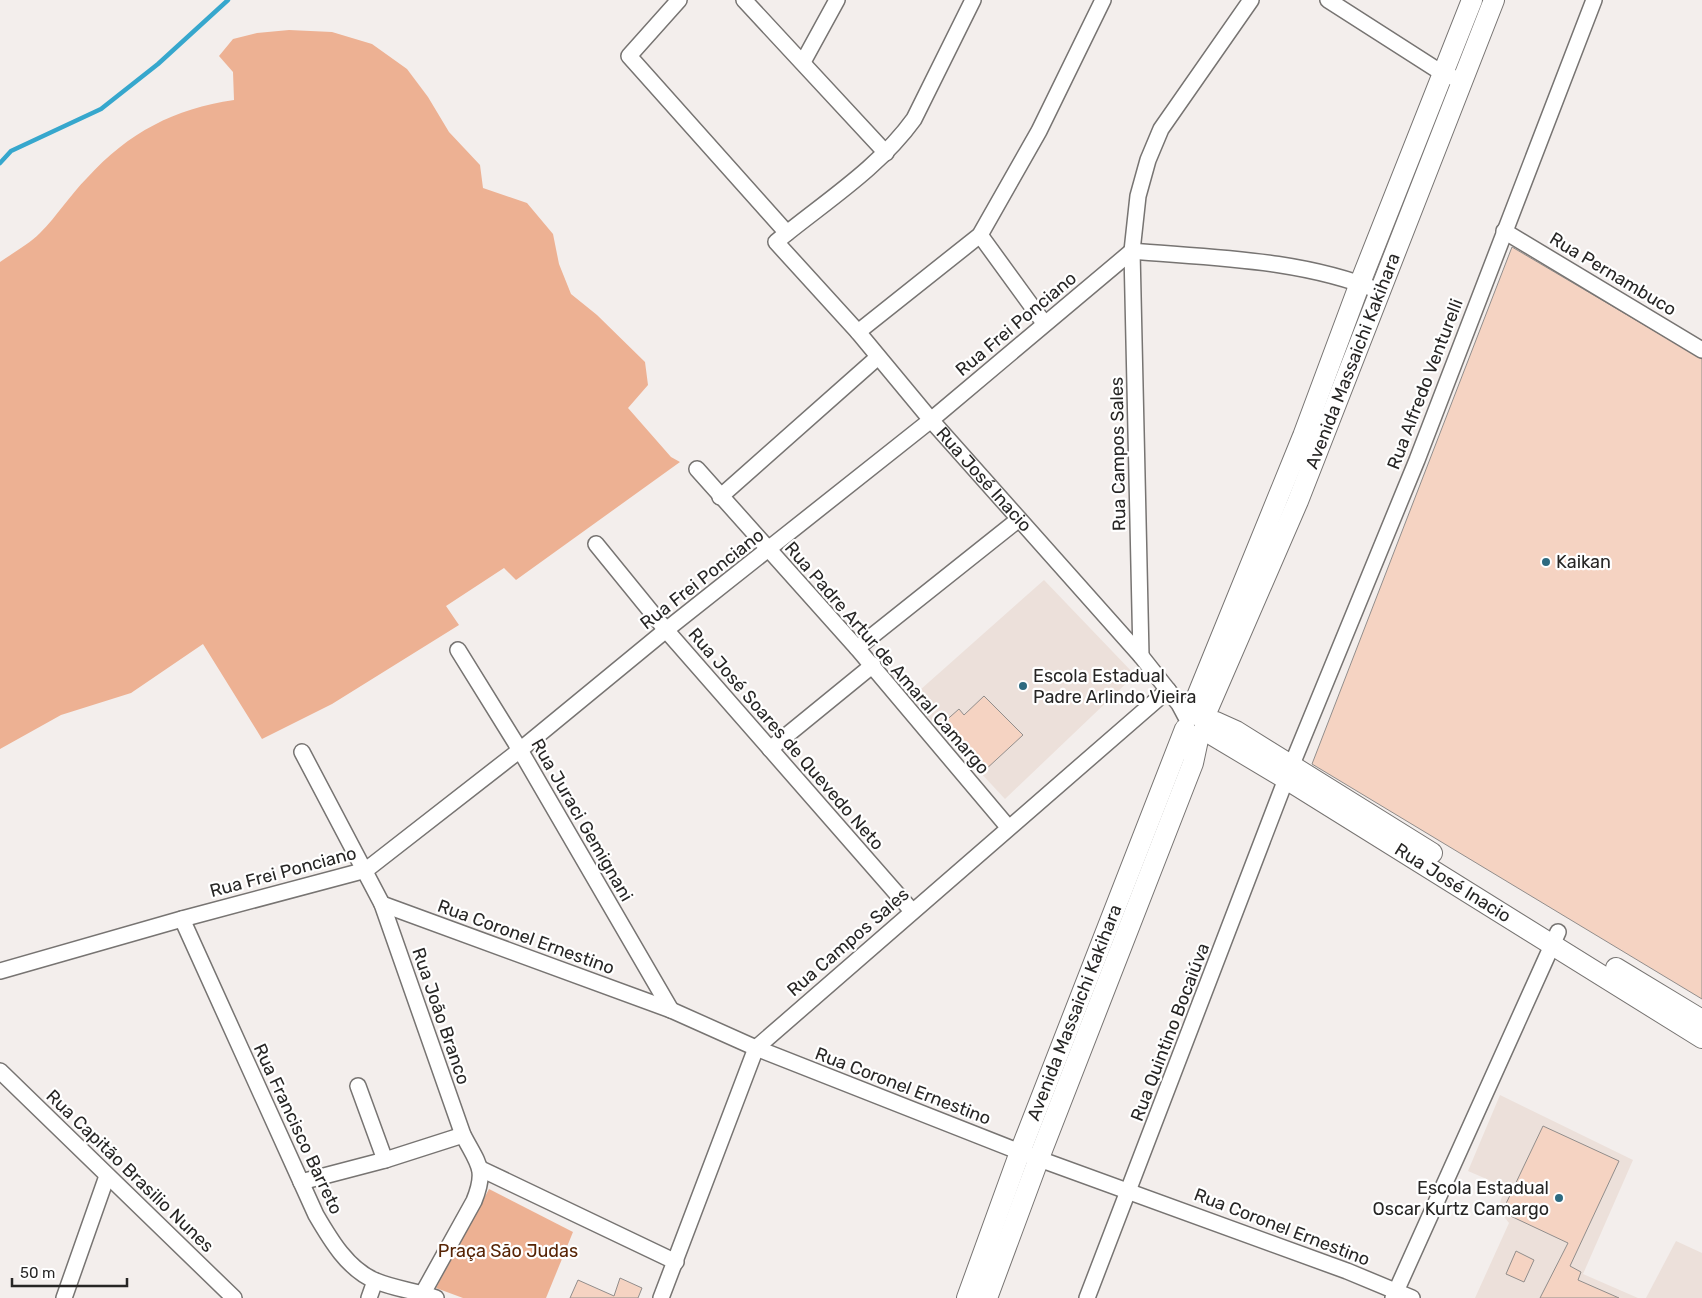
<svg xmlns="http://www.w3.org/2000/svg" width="1702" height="1298" viewBox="0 0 1702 1298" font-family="Rubik,sans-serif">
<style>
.built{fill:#ece0da}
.green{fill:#edb193}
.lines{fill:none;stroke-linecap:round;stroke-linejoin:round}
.stream{stroke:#36a7cd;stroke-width:4.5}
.building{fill:#f5d3c2;stroke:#918d8b}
.street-casing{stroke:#777472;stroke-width:18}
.secondary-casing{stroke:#777472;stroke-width:22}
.street{stroke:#fff;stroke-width:15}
.secondary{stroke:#fff;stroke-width:20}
.poi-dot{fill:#2d6a80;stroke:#fff;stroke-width:2}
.labels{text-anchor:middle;stroke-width:4.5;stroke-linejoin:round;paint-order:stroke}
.street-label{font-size:18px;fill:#272625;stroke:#fff}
.poi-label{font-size:18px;fill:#272625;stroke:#fff;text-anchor:start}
.park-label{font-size:18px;fill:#572405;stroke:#fff}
</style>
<rect width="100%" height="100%" fill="#f3eeec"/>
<g class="built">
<polygon points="1044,580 1135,675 1005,799 911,698"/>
<polygon points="1500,1095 1633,1160 1583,1274 1638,1298 1475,1298 1509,1223 1498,1209 1505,1187 1468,1171"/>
<polygon points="1676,1241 1702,1253 1702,1298 1646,1298"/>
</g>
<g class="green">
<path d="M289,30L332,32L372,44L407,69L428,97L449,132L480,165L483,188L527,203L553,234L559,264L571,294L597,315L645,362L648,385L628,408L671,457L680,462L516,580L504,568L446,606L459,625L332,704L262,739L203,644L131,693L61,715L0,749V262C13,253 29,244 40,233C57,216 70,195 87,178C129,132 174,109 234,100L233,72L219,56L233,39L257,33Z"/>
<polygon points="489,1189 573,1232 546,1298 463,1298 436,1288"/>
</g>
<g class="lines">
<polyline class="stream" points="0,163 11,151 101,109 158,64 228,0"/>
</g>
<g class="building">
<polygon points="1512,247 1702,359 1702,999 1312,764"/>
<polygon points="984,696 1023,735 984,771 942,724 959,709 964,715"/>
<polygon points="1543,1126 1619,1161 1570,1266 1581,1272 1578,1280 1619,1298 1540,1298 1568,1243 1502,1212"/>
<polygon points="1516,1251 1534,1260 1524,1282 1506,1274"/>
<polygon points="620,1278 642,1288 638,1298 570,1298 578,1280 614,1296"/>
</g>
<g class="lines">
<g class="street-casing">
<g id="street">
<polyline points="679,0 629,56 787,233"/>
<polyline points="744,0 886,153"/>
<path id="s1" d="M973,0L914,119C878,169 823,203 776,242L858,332L931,420L1141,656L1179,704L1187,719"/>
<polyline points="1328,0 1442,73 1462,81"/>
<polyline points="803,62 837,0"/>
<polyline points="1504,231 1702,350"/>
<polyline points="980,235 1044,323"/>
<path d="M1132,251C1214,258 1301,259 1379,291"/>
<polyline points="858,332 980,235 1039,131 1103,0"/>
<polyline points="697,469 857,648 1008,827"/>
<polyline points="720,497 878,357"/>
<polyline points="596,544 666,630 912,911"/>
<polyline points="857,648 1019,519"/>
<polyline points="458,650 520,750 671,1010"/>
<polyline points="1141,656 1132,251 1138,196 1148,160 1161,129 1251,0"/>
<polyline points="770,749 873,665"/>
<path d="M302,752L382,904L463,1135C478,1164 487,1169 474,1201L423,1293"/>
<polyline points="382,904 671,1010 756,1048 1020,1152 1347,1271 1412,1298"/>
<path d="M182,919L316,1215C330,1239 348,1270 376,1281C395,1289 417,1291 436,1298"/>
<polyline points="0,971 182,919 366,870 520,750 666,630 931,420 1132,251"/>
<polyline points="0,1071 234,1298"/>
<polyline points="358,1086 385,1160"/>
<polyline points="481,1169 676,1262"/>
<polyline points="301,1182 385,1160 463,1135"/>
<polyline points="64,1298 107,1176"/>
<polyline points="369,1298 375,1281"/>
<polyline points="661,1298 756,1048 1168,690"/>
<polyline points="1087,1298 1286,779 1417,460 1594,0"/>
<polyline points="1393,1298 1558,932"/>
</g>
</g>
<g class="secondary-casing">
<g id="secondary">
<polyline points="1189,716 1303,436 1360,283 1472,0"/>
<path id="s2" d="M1203,720L1298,501L1494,0"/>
<polyline points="1205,723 1216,722 1236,731 1432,853"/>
<path id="s3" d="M1204,730L1286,779L1702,1038"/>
<polyline points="1616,968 1702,1020"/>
<path id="s4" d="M967,1298L1020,1152L1185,729"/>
<polyline points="987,1298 1039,1158 1193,763 1199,735"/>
</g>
</g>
<use href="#street" class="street"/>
<use href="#secondary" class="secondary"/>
</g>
<g class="poi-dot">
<circle cx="1546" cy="562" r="5"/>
<circle cx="1023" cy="686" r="5"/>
<circle cx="1559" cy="1198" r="5"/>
</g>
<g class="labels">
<g class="street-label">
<text transform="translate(1613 274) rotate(31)" y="6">Rua Pernambuco</text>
<text transform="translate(1016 324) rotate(-40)" y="6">Rua Frei Ponciano</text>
<text dy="6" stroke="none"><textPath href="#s2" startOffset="389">Avenida Massaichi Kakihara</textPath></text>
<text transform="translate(1425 384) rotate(-69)" y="6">Rua Alfredo Venturelli</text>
<text transform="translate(1118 454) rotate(-91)" y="6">Rua Campos Sales</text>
<text dy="6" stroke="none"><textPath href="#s1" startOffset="634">Rua José Inacio</textPath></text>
<text transform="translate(702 579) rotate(-38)" y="6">Rua Frei Ponciano</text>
<text transform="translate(887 658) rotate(49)" y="6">Rua Padre Artur de Amaral Camargo</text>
<text transform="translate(786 739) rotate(49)" y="6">Rua José Soares de Quevedo Neto</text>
<text transform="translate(582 820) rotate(60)" y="6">Rua Juraci Gemignani</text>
<text transform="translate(283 872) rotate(-15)" y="6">Rua Frei Ponciano</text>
<text dy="6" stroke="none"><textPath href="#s3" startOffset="292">Rua José Inacio</textPath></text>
<text transform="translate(526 937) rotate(20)" y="6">Rua Coronel Ernestino</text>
<text transform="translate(848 942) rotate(-41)" y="6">Rua Campos Sales</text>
<text dy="6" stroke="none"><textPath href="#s4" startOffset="305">Avenida Massaichi Kakihara</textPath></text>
<text transform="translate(441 1016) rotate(71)" y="6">Rua João Branco</text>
<text transform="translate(1170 1032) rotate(-69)" y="6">Rua Quintino Bocaiúva</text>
<text transform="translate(903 1086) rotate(21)" y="6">Rua Coronel Ernestino</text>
<text transform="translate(298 1129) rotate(65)" y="6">Rua Francisco Barreto</text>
<text transform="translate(130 1171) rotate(44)" y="6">Rua Capitão Brasilio Nunes</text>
<text transform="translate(1282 1227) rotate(21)" y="6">Rua Coronel Ernestino</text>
</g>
<g class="poi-label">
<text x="1556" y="568">Kaikan</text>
<text x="1033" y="682">Escola Estadual<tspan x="1033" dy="21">Padre Arlindo Vieira</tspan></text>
<text x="1549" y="1194" text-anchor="end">Escola Estadual<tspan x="1549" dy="21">Oscar Kurtz Camargo</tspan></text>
</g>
<g class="park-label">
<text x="508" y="1257">Praça São Judas</text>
</g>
</g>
<path d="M12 1278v8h115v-8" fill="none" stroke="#272625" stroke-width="2.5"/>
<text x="20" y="1278" font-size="15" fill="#272625" stroke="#ffffff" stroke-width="4" paint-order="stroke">50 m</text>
</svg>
